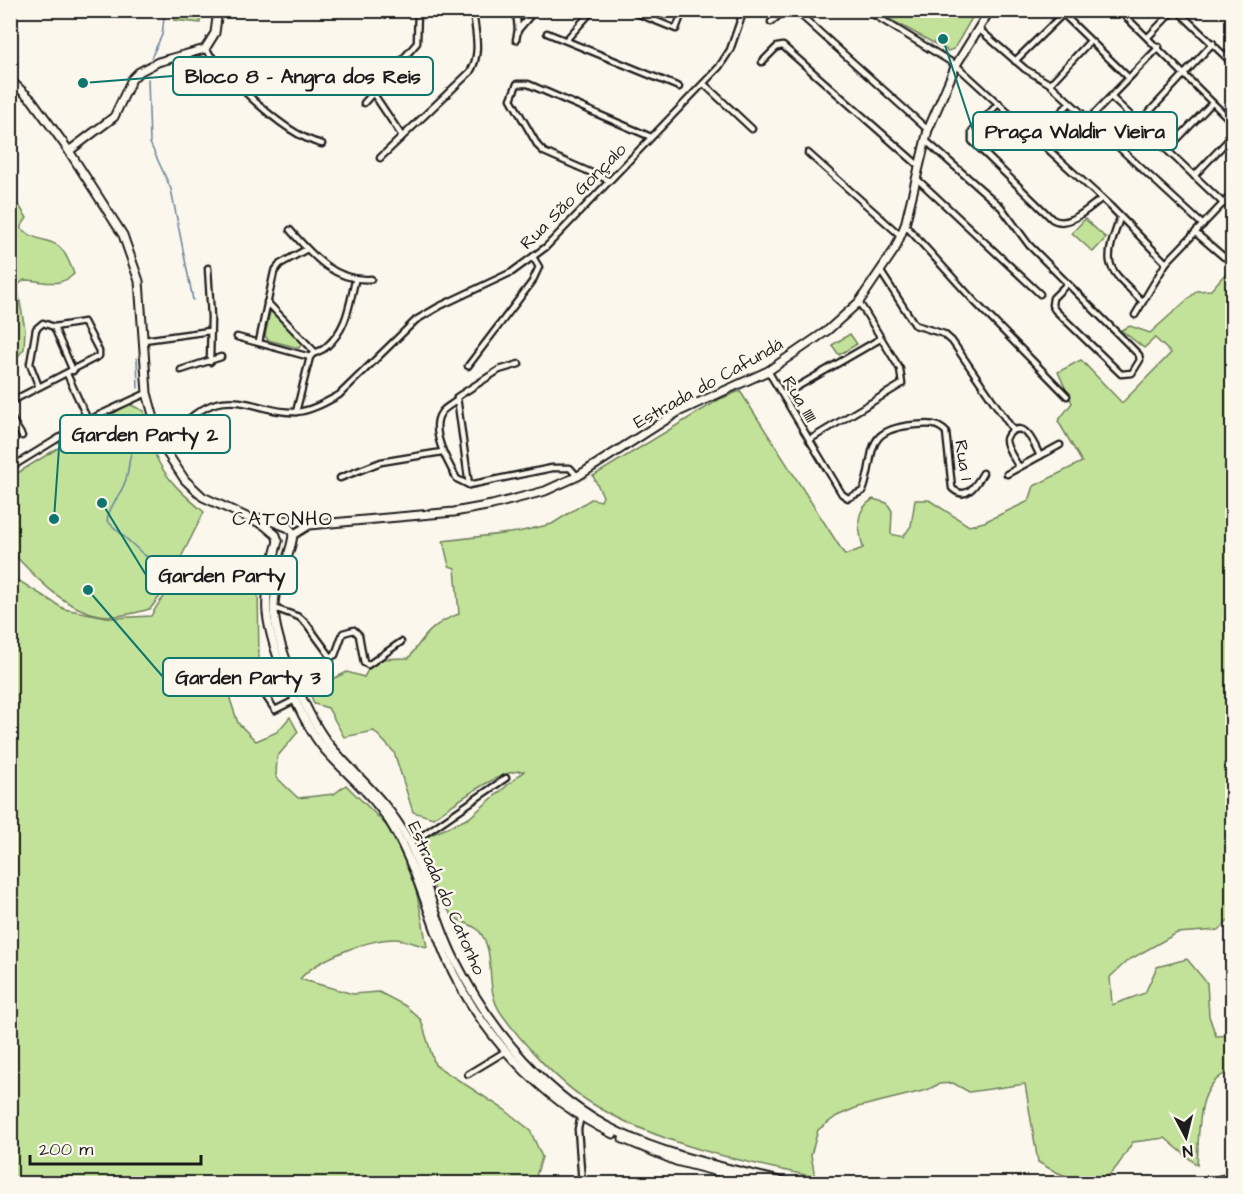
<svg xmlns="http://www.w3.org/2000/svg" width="1243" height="1194" viewBox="0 0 1243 1194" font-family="'Architects Daughter',sans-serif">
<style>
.green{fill:#c2e29a;stroke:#6f7f5b;stroke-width:1.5}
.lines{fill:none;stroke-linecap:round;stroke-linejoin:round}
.stream{stroke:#64819b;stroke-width:1.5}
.street-casing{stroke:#1c1c1c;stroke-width:9}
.secondary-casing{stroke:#1c1c1c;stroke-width:11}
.street{stroke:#fbf7ec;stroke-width:4.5}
.secondary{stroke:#fbf7ec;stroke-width:7}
.labels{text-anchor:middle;stroke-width:5;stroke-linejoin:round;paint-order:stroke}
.street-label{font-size:18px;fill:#1c1c1c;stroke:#fbf7ec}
.neighbourhood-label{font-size:20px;letter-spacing:1.5px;fill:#1c1c1c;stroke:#fbf7ec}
.leader{fill:none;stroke:#0f766e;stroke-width:2}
.callout-dot{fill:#0f766e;stroke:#fbf7ec;stroke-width:2}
.callout{fill:#fbf7ec;stroke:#0f766e;stroke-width:2}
.callout-label{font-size:20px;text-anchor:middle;font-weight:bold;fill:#1c1c1c}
</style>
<rect width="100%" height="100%" fill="#fbf7ec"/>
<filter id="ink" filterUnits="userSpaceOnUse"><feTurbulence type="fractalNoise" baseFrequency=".0167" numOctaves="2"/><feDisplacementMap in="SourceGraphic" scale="12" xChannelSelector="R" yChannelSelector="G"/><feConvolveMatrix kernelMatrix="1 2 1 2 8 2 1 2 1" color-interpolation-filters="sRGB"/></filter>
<g filter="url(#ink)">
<g class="green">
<polygon points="175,11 202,11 200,23 174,20"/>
<polygon points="875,11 976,11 954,49 948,51"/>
<path d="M11,193L27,218L20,228C48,251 58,228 74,274C58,289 43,280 24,280L17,286L25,329L24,349L11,365Z"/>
<polygon points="1085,219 1106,238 1093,252 1072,233"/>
<path d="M1232,266V917L1219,930L1177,933L1127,961L1110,977L1112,1005L1145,993L1157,967L1187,959L1207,983L1209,1016L1216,1036L1232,1035V1071C1194,1082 1200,1133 1197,1165L1165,1138L1133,1142C1126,1151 1119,1167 1110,1174C1088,1190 1058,1174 1038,1162L1025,1084L969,1092L953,1083L939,1084L927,1090L858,1107L837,1116L818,1130L811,1155L815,1177C739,1161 658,1144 591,1103C560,1084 522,1043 501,1013C483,987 498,954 479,931C473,923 458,923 452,915C434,895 425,866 417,841L469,818L524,771C499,769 455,804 433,818L413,812L394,752L374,731L344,737L328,708L314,704L309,690L347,672L364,677L374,659L409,658C423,637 434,622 459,614L455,568L449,566L443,541L518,532L552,524L591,499L601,501L603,496L593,476L720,399L740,391L845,555L863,548C859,528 853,512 873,499L887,503L892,511L891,534L903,537L911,526L915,500H929L969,526L984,522L1029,501L1034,486L1082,462L1058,421L1072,403L1058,372L1081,360L1122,403L1171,353L1155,338L1144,348L1121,330L1130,326L1150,333L1197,291L1211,290Z"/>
<polygon points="270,312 274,313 301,338 303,342 299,348 268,340 265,336"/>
<polygon points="850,334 857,344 839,355 832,345"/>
<path d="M129,404L144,411C152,463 165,479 204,512L164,591L150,609C138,612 122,617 109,616C68,614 37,579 11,551V477Z"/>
<path d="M246,570L258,581L259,670L237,684L230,699L238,723L256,741L277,732L290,717L298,732L277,757L276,777L298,798L334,794L346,785C364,804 390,824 401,848C416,880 421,913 427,947C417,945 405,939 395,939C368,939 317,959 300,979L353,994L379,992L406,1006L421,1020L435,1065L505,1110L530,1130L542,1157L534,1183H11L10,575L64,609L112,618L151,616C163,594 174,584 197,574L209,578Z"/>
</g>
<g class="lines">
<g class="stream">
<polyline points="151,58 162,35 165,10"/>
<polyline points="148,79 150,143 171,189 193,300"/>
<polyline points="137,358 138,388"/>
<path d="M137,416L138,443C126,455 131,467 125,482C121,495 108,507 107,521L143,554L166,569"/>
</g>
<g class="street-casing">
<g id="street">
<polyline points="629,10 676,29 683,10"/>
<polyline points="795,10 928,130"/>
<polyline points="866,10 956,65 1110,206 1166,263"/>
<polyline points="1059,10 1128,77"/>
<polyline points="1119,10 1232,122"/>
<polyline points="1177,10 1232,63"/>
<polyline points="771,22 785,10"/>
<polyline points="518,30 535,10"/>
<polyline points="980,30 1025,69 1050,84 1203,225"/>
<polyline points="547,33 679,87"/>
<polyline points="1148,37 1174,10"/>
<polyline points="516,40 518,30 516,10"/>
<polyline points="566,40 593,10"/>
<path d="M205,49C231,79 283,135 322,144"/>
<polyline points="1015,61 1063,14"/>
<polyline points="762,62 777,47 783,46 918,165"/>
<polyline points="704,84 752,129"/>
<polyline points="1050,84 1090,41"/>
<polyline points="1111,97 1224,204"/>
<polyline points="364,103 373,93"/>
<path d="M999,103L972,131V141L1052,219C1068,229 1087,209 1101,199"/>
<polyline points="1056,117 1069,104"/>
<polyline points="1088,120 1159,47"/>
<polyline points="1139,123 1213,43"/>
<polyline points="402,136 373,93 417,43 418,10"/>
<polyline points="925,140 1001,207 1029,245 1139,355 1140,360 1132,373 1121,374 1055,310 1052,305 1053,298 1067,284"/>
<polyline points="1168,149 1212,103"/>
<polyline points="808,153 901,236"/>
<path d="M380,158L470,72C482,53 475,32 473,10"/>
<polyline points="1194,176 1232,136"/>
<polyline points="916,178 1040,294"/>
<polyline points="608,180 544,152 538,146 511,99 517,84 528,84 651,137"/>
<path d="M1120,218C1102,268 1106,265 1142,301"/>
<polyline points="905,225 975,302 1067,396"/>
<path d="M290,230C313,256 335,282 371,279"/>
<polyline points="1197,234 1224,257 1232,255"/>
<polyline points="208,268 211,317 210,362"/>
<polyline points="881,272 915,325 944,334 952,341 1013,430"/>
<polyline points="267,302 315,352"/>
<polyline points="1135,315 1166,263 1232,194"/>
<polyline points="54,327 73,371"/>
<polyline points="237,337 310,357"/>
<polyline points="144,340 210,331"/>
<polyline points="259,342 274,272 280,264 307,249"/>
<polyline points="519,364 499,370 457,397 469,485 552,468 570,468 577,476"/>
<polyline points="468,366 532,282 539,267 533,257"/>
<polyline points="181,370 221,357"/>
<path d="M768,371L842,494L848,498L863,491C877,453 861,430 914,425C927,424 936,422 946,432L952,488C966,502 976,485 983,473"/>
<polyline points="67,374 88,420"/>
<polyline points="783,395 880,339"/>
<path d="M456,401C451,405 444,408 441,413C429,430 448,463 457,479L469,485"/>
<polyline points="10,402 99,356 99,351 84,322 54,327 43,323 36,329 30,364 39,387"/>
<path d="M296,412L310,357C315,351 321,352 326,347C347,329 349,306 355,281"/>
<polyline points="10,416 22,436"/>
<polyline points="809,440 902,384 900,369 859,302"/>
<path d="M161,444C178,430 195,409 217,403C245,396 269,414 296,412C311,411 326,402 339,395L416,320L440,306L512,272L546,247L719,67L730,50L744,10"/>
<path d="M1019,467C1015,460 1006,448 1006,440C1006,437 1009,434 1011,432C1026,421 1035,446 1040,456"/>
<polyline points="10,468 88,420 147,393"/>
<polyline points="1007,474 1060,445"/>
<polyline points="340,478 381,462 442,452"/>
<polyline points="274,608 299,617 306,623 331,657 335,655 343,633 354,630 359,635 364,663 368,665 401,642"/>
<polyline points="263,692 275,710 295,700"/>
<polyline points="410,844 506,778"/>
<polyline points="468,1074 506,1051"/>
<polyline points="581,1116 578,1129 582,1184"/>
</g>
</g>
<g class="secondary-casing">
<g id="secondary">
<polyline points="10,80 32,100 67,148 123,235 139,281 147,393 161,444 185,480 203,497 264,525 276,535 278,541"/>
<polyline points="69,151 114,117 132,79 139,72 158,62 205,49 215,33 218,10"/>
<polyline points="255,518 313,522"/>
<path d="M271,521L289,528L293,533C293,553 274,581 274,607C274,642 309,722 332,748C358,778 388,802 407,838C427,877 435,921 455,960C491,1031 546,1097 618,1132C672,1158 734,1169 791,1184"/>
<polyline points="293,535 309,525 454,512 492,505 545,491 578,476 678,412 768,371 828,330 859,302 895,249 905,225 928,130 956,65 990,10"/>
<path d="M278,541C272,563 265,590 267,613C271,650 301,722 325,750C348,776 377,798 394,829C416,868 428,913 445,955C477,1030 540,1099 613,1134"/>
<polyline points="623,1139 676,1161 764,1184"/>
<polyline points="1202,1184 1232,1177"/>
</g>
</g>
<use href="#street" class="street"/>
<use href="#secondary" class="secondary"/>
</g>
</g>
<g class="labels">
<g class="street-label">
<text transform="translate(573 196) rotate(-45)" y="6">Rua São Gonçalo</text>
<text transform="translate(708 383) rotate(-29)" y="6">Estrada do Cafundá</text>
<text transform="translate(800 399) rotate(59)" y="6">Rua 11111</text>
<text transform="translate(964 460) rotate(81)" y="6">Rua 1</text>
<text transform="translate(447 898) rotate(66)" y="6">Estrada do Catonho</text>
</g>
<g class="neighbourhood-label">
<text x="283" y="525">CATONHO</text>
</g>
</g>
<path class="leader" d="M83 83L173 76M943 39L973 131M54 519L60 434M102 503L146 575M88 590L163 677"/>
<g class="callout-dot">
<circle cx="83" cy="83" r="6"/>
<circle cx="943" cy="39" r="6"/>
<circle cx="54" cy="519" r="6"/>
<circle cx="102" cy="503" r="6"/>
<circle cx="88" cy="590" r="6"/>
</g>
<g class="callout">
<rect x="173" y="57" width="260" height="38" rx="6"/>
<rect x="973" y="112" width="204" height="38" rx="6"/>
<rect x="60" y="415" width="170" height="38" rx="6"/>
<rect x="146" y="556" width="151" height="38" rx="6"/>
<rect x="163" y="658" width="170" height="38" rx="6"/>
</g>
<g class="callout-label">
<text x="303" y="83">Bloco 8 - Angra dos Reis</text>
<text x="1075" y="138">Praça Waldir Vieira</text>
<text x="145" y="441">Garden Party 2</text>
<text x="222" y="582">Garden Party</text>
<text x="248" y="684">Garden Party 3</text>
</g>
<rect width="1243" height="1194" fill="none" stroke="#fbf7ec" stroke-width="36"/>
<rect x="18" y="18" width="1207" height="1158" fill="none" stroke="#1c1c1c" stroke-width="2" filter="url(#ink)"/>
<g transform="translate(1186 1137) rotate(173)" stroke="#fbf7ec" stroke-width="4.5" paint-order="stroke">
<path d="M0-4.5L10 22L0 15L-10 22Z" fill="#1c1c1c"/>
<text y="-9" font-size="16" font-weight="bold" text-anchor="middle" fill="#1c1c1c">N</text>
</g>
<path d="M30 1155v9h171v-9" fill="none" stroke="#1c1c1c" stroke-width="3"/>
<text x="39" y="1155" font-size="18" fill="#1c1c1c" stroke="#fbf7ec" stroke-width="4.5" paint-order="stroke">200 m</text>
</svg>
